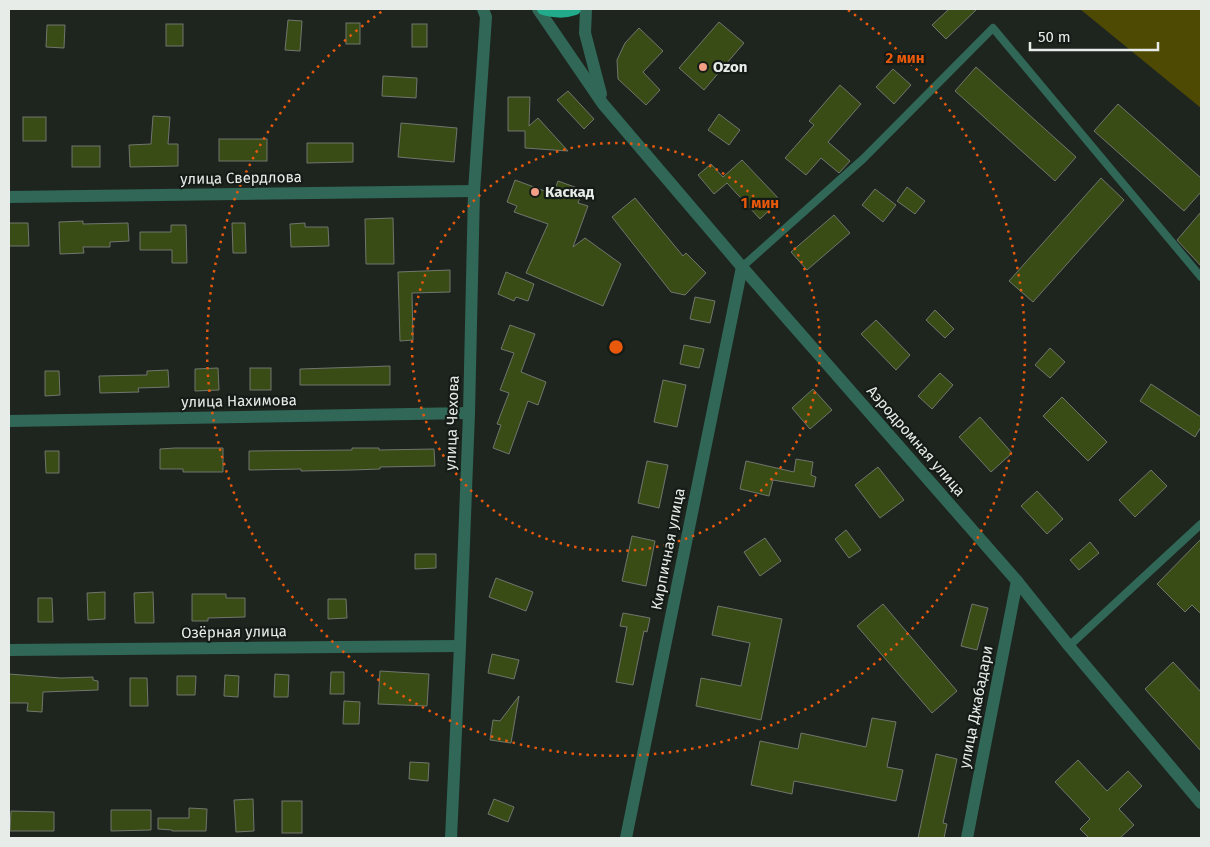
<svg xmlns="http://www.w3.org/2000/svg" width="1210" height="847" viewBox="0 0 1210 847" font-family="'Fira Sans',sans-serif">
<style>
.forest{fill:#4e4903}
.building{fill:#394c16;stroke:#71756d}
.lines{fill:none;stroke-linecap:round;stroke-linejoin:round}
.service{stroke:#306757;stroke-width:8}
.minor{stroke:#306757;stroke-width:12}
.primary{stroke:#22ab8a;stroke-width:12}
.ring{fill:none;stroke:#e8590c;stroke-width:2.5;stroke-dasharray:2.5 5}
.poi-dot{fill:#f39f86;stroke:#151b16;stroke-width:2}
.labels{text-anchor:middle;stroke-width:4.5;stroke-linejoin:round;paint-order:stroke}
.poi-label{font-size:15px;font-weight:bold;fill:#e7ece8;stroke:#151b16;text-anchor:start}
.street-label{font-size:15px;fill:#e7ece8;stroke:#151b16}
.centre{fill:#e8590c;stroke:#151b16;stroke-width:2.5}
.ring-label{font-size:15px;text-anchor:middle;font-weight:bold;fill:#e8590c;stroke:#151b16;stroke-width:4.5;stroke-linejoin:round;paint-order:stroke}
</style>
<rect width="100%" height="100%" fill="#1e251f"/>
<polygon class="forest" points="1080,9 1201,9 1201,108"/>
<g class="building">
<polygon points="949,9 977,9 946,39 932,25"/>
<polygon points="288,20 302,21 300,51 285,50"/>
<polygon points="719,22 744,43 704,90 679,68"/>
<rect x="346" y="23" width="14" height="21"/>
<rect x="166" y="24" width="17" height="22"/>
<rect x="412" y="24" width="15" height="23"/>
<polygon points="47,25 65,25 64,48 46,47"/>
<polygon points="639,28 663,51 643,72 660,90 646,105 618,79 617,60 625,43"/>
<polygon points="976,67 1076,157 1055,181 955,91"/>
<polygon points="893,69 911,85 894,104 876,87"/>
<polygon points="383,76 417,78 416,98 382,96"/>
<polygon points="840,85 861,104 828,142 850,161 839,173 821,158 806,175 785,158 814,125 809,121"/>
<polygon points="568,91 594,119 584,129 557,100"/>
<polygon points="508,97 530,97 529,126 538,118 568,151 525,148 525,131 508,131"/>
<polygon points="1118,104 1201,178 1201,192 1184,211 1094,131"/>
<polygon points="719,114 740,130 729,145 708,130"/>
<polygon points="153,116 170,117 168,144 178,144 178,166 130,167 129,145 151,144"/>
<rect x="23" y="117" width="23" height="24"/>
<polygon points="401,123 457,128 454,162 398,157"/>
<rect x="219" y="139" width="48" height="22"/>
<polygon points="307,143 353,143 353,162 307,163"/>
<rect x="72" y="146" width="28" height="21"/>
<polygon points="742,160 780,200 760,219 727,183 714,194 698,175 711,164 723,177"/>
<polygon points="1101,178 1124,200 1033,302 1009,281"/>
<polygon points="515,180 553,194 558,181 583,190 578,203 588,206 573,247 585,238 621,264 603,306 526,273 548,224 514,212 517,206 507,202"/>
<polygon points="907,187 925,201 915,214 897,201"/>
<polygon points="875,189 896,205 883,222 862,205"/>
<polygon points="635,198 683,256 686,253 706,273 685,295 671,292 612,217"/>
<polygon points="1201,212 1201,266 1177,240"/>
<polygon points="834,215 850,233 807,270 791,252"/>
<polygon points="393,218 394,264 366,264 365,219"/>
<polygon points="83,221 83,224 128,223 129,241 110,242 110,247 83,247 84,253 60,254 59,222"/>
<polygon points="9,223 28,223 29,246 9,246"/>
<polygon points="232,223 245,223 246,253 233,253"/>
<polygon points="305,223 305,227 328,227 329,246 291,247 290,224"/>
<polygon points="171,225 186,225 187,263 172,263 172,250 140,250 140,232 171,232"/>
<polygon points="450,270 450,292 412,293 413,340 400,341 398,272"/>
<polygon points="506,272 534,284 528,301 516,297 514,301 498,294"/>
<polygon points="695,297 715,301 710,323 690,319"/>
<polygon points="935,310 954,329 945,338 926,320"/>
<polygon points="876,320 910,355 896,370 861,334"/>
<polygon points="510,325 535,334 521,372 546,382 538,405 528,401 509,454 493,448 501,425 497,424 509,393 500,390 514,353 501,349"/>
<polygon points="684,345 704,349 699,368 680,364"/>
<polygon points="1050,348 1065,362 1050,378 1035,365"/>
<polygon points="390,366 390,385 300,385 300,369"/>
<polygon points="218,368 219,390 195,391 195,369"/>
<rect x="250" y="368" width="21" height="22"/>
<polygon points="168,370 169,387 138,388 139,392 100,393 99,376 147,375 147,371"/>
<polygon points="45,371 59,371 60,395 45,396"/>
<polygon points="940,373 953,385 932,409 918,396"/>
<polygon points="663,380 686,385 677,427 654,422"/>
<polygon points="1151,384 1201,417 1201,427 1195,437 1140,401"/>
<polygon points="813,389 832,410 810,429 792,408"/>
<polygon points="1062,397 1107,442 1088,461 1043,416"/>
<polygon points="980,417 1012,453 991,472 959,437"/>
<polygon points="175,448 223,448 223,472 183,472 183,469 160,469 160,449"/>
<polygon points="352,448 379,448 379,450 434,449 435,466 380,467 380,469 352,470 301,471 301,469 249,470 249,451 352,450"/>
<polygon points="45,451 59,451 59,473 46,473"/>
<polygon points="796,459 813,462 811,475 816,477 814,487 773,480 769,496 740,489 746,461 794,472"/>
<polygon points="647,461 668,465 659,508 638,503"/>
<polygon points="878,467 904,500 880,518 855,485"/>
<polygon points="1151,470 1167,486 1135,517 1119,500"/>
<polygon points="1037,491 1063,519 1047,534 1021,506"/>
<polygon points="846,530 861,550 849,558 835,539"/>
<polygon points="632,536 655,541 646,586 622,581"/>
<polygon points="765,538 781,561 760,576 744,552"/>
<polygon points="1201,539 1201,614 1192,605 1185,612 1157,584"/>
<polygon points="1090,542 1099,553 1079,570 1070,560"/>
<polygon points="415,554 436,554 436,568 415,569"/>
<polygon points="496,578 533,592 526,611 489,597"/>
<polygon points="105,592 105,619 88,620 87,593"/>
<polygon points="153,592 154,623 135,623 134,593"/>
<polygon points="192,594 226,594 226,598 245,598 245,617 208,618 208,621 192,621"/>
<polygon points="38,598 52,598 53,622 38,622"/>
<polygon points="328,599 346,599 347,618 328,619"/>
<polygon points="883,604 957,691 932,713 857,626"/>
<polygon points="972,604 988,608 977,650 961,646"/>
<polygon points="718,606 782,619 761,720 696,706 701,678 741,686 750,643 712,635"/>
<polygon points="623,613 650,618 647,632 644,631 633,685 616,682 627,627 620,626"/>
<polygon points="492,654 519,660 514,679 488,673"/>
<polygon points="1173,662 1201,692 1201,751 1145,689"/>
<polygon points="380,671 429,674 427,706 378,704"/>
<polygon points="331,672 344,672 344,694 330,694"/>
<polygon points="9,674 61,678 93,677 93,680 98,681 98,690 43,692 42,712 27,711 28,703 9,703"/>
<polygon points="275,674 289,675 288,697 274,697"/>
<polygon points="225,675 239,676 238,697 224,696"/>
<polygon points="177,676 196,676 195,695 177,695"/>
<polygon points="130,678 147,678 148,706 130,706"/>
<polygon points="519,696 511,743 490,740 493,720 500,721"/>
<polygon points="344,701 360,702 359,724 343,724"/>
<polygon points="872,718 896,722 887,767 903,770 896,801 794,781 792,794 751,785 760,741 798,749 801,733 866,747"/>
<polygon points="936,754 957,759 943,823 947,824 944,838 918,838"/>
<polygon points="1078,760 1107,791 1128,771 1142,786 1119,809 1134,825 1120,838 1089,838 1080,829 1090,819 1055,782"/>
<polygon points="410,762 429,763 428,781 409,779"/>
<polygon points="253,799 254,831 236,832 234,800"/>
<polygon points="494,799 514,807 508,822 488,814"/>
<rect x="282" y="801" width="20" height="32"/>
<polygon points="189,808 207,809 206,831 172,831 172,830 158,829 158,818 189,818"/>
<polygon points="111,810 151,810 151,830 111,831"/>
<polygon points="11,811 54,812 54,831 10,831"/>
</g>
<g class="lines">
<g class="service">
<polyline points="742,267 863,159 993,28 1201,277"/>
<polyline points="1069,646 1201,524"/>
</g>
<g class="minor">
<polyline points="538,9 603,104 742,267 1017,581 1069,646 1201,803"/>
<polyline points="586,9 585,33 601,94"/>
<polyline points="9,197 474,191"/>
<polyline points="9,421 469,413"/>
<polyline points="9,650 460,646"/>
<polyline points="451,838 460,646 469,413 474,191 486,17 483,9"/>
<polyline points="626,838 742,267"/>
<polyline points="967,838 1017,581"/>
</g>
<path class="primary" d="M543,9C555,12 563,13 575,9"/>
</g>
<g class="ring">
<circle cx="616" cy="347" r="204"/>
<path d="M848 10A409 409 0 1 1 384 10"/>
</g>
<g class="poi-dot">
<circle cx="703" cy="67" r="5"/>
<circle cx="535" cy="192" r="5"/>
</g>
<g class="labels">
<g class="poi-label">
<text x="713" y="72">Ozon</text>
<text x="545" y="197">Каскад</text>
</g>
<g class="street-label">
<text transform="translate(241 178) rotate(-1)" y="5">улица Свердлова</text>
<text transform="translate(239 401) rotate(-1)" y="5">улица Нахимова</text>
<text transform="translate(452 423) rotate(-88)" y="5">улица Чехова</text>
<text transform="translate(916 441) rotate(49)" y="5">Аэродромная улица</text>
<text transform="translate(668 549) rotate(-79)" y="5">Кирпичная улица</text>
<text transform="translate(234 632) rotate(-1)" y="5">Озёрная улица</text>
<text transform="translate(976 707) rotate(-79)" y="5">улица Джабадари</text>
</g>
</g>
<circle cx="616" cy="347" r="8" class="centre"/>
<g class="ring-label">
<text x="905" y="63">2 мин</text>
<text x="760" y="208">1 мин</text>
</g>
<rect width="1210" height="847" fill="none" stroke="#e7ece8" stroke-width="20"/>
<path d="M1030 42v8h128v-8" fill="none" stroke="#e7ece8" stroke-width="2.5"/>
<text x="1038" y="42" font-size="15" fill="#e7ece8" stroke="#151b16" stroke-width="4" paint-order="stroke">50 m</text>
</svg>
